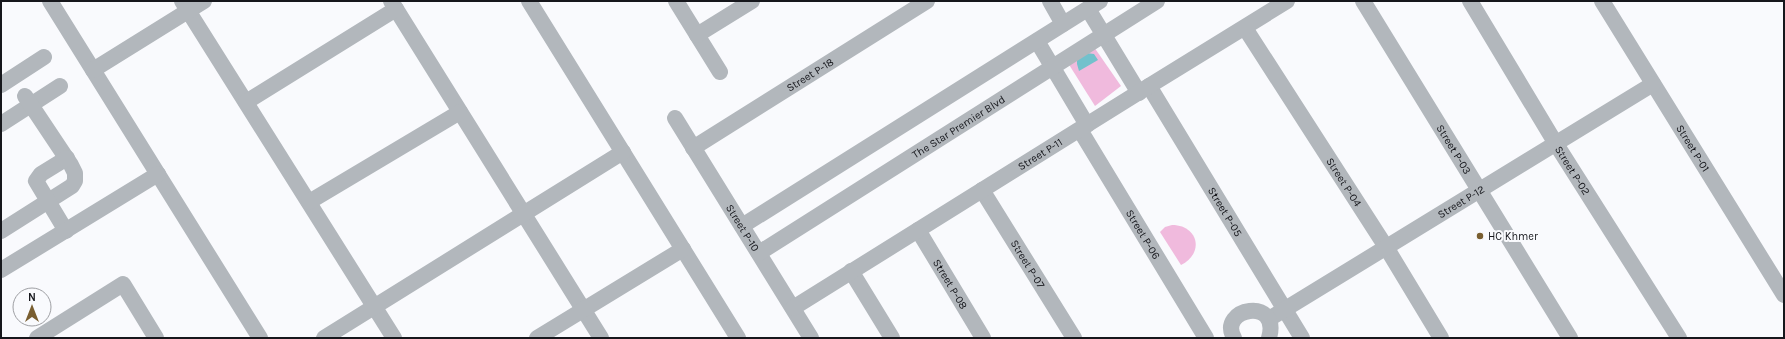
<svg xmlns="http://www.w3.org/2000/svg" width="1785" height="339" viewBox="0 0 1785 339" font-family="Karla,sans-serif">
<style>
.green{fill:#f0badd}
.water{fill:#72c1cc}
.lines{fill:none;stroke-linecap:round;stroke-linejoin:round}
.minor{stroke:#b2b7bc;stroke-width:16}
.poi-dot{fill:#795e30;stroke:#f9fafd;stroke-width:1.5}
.labels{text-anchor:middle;stroke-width:4;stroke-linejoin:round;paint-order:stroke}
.street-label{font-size:11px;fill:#16171c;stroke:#f9fafd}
.poi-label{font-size:11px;fill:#16171c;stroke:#f9fafd;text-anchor:start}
</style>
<rect width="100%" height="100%" fill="#f9fafd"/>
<g class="green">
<polygon points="1094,47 1121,86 1095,106 1068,63"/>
<path d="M1172,225C1198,225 1205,253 1181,265L1160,232L1165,227Z"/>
</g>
<polygon class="water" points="1086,53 1094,54 1098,60 1079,71 1077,64 1077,60"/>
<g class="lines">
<g class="minor">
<polyline points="50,1 260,338"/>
<polyline points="182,1 394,338"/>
<polyline points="391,1 601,338"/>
<polyline points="529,1 738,338"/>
<polyline points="676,1 720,72"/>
<polyline points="1050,1 1063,24"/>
<path id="s1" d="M1363,1L1570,338"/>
<path id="s2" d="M1470,1L1556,144L1679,338"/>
<path id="s3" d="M1602,1L1784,295"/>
<polyline points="1088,9 1139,93"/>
<path id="s4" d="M1245,28L1386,247L1441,338"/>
<polyline points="697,35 752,1"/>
<polyline points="1037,41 1087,125"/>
<polyline points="93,70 204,1"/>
<polyline points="1,85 44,57"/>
<path id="s5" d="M1149,86L1302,338"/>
<polyline points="246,102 396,9"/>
<path id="s6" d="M675,118L811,338"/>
<polyline points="1,124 60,86"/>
<path id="s7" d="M1080,130L1206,338"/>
<path id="s8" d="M693,148L927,1"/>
<path id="s9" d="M982,190L1074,338"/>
<polyline points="309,202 460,112"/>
<polyline points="742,226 1100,1"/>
<path id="s10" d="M918,230L983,338"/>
<polyline points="1,231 72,186 75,181 75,173 71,165 25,96"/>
<polyline points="66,231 36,181 41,174 67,158"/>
<path id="s11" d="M759,253L1157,1"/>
<polyline points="1,270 158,174"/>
<polyline points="851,271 892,338"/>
<path id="s12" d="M793,308L1149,86L1287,1"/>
<path id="s13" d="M1269,319L1653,84"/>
<polyline points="37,338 123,284 156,338"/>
<polyline points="324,338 623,152"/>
<polyline points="537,338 683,249"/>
<path d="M1234,338C1217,308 1281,296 1269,338"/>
</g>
</g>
<circle class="poi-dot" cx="1480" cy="236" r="4"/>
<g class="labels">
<g class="street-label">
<text dy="4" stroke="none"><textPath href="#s8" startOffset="138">Street P-18</textPath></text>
<text dy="4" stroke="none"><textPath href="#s11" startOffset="236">The Star Premier Blvd</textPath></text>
<text dy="4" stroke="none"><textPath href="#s3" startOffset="173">Street P-01</textPath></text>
<text dy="4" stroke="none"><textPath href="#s1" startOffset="174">Street P-03</textPath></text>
<text dy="4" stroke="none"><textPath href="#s12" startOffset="291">Street P-11</textPath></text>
<text dy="4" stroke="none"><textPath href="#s2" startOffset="198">Street P-02</textPath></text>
<text dy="4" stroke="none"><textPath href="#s4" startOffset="183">Street P-04</textPath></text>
<text dy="4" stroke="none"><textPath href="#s13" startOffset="225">Street P-12</textPath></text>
<text dy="4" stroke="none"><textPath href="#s5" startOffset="147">Street P-05</textPath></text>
<text dy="4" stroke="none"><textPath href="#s6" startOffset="129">Street P-10</textPath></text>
<text dy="4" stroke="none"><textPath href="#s7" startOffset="122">Street P-06</textPath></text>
<text dy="4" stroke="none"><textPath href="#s9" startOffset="87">Street P-07</textPath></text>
<text dy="4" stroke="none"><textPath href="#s10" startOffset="63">Street P-08</textPath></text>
</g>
<g class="poi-label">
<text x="1488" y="240">HC Khmer</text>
</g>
</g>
<rect width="1785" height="339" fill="none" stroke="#16171c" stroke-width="4"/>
<g transform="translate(32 307)"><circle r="19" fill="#f9fafd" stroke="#9e9fa3"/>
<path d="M0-3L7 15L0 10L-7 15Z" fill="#795e30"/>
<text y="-6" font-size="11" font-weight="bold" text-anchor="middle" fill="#16171c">N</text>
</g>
</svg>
